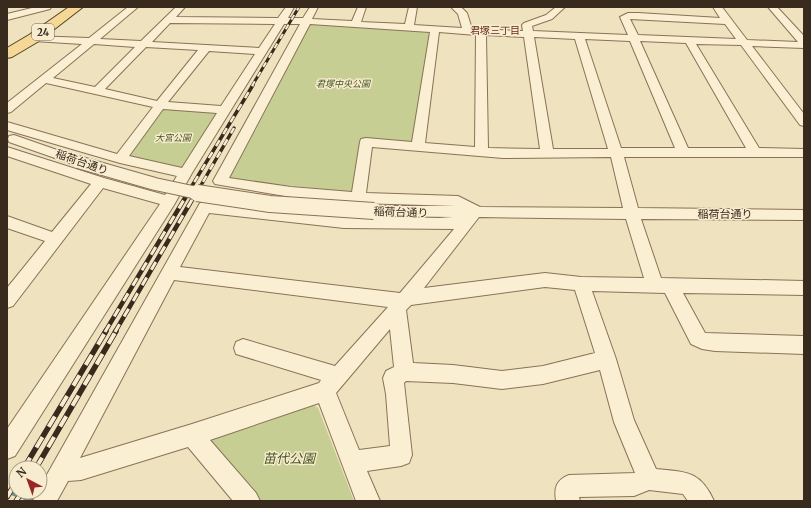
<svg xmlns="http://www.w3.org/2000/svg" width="811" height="508" viewBox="0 0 811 508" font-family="Merriweather,'Noto Sans JP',serif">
  <rect width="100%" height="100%" fill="#efe2bf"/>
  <path fill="#c6ce93" d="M310 24 431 32 415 141 412 143 362 139 356 190 350 192 229 179 226 176 308 25Z
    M160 105 226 110 185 173 120 159Z
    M312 404 318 408 354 501H257L210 446 215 435Z"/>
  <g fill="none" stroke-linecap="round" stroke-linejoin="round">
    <path stroke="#698f86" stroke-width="5" d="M7 491 35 501"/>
    <g stroke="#897257" stroke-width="2">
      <path id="minor" d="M36 7H51L50 9 7 20V14Z
        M128 7H138L100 39 141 41 176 7H185L176 17 278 18 286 7H294L288 18H303L310 7H318L312 19 352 21 358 7H366L361 22 405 24 409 7H417L414 25 462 28 458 14 452 8 461 7 467 13 472 29 523 31 522 25 524 23 546 15 556 7H565L552 19 532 26 533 31 628 35 620 17 628 13H638L720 18 713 7H722L747 40 798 42 768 7H777L804 36V48L752 46 804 114V126L800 125 741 45 696 44 759 148 804 149V157H624L638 208 804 210V220L641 219 661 278 804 281V295L683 293 705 333 804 336V354L715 351 702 349 691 344 665 293 592 291 616 359 634 420 656 469C685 472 700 470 714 501H688L683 494 649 490 634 496 579 497 580 501H556C554 488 556 480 569 475L635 473 614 422 600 370 543 384 502 389 453 383 406 381 404 383 412 455 409 463 401 466 367 471 380 501H356L319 403 210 440 256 493 260 501H233L188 447 81 480 68 481 57 501H33L37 492H40V487L200 203 205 202 344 216 439 218 453 217 374 216 369 215 367 211 369 207 374 206H456L358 203 291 197 215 184 213 181 300 24H284L192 173 174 205 15 456 7 459V429L160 204 103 188 13 306 7 308V288L45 241 7 228V216L52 232 91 184 7 156V147L104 178 165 195 177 176 120 163 7 130V122L117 154 153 107 46 83 11 112 7 113V103L82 44 34 41 31 40 29 38 31 36 89 38ZM630 19 725 24 736 39 638 35ZM170 23 275 24 259 48 152 42ZM310 24 430 32 412 142 366 138 361 139 360 142 352 192 291 187 229 178ZM439 32 476 35 475 147 425 143ZM486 35 524 37 540 149 488 148ZM534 37 575 39 608 149H553ZM585 39 630 41 675 148H621ZM640 41 686 43 746 148H688ZM94 44 135 47 95 87 53 78ZM146 47 198 50 157 101 105 89ZM209 51 255 54 221 106 168 102ZM163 109 217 113 182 168 129 156ZM372 147 503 158 611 157 623 208 480 207 458 196 366 193ZM209 213 344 228 454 229 400 293 180 267ZM479 217 626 219 644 278 581 277 545 273 424 288ZM174 280 388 307 335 366 243 339 236 342 234 348 236 354 321 380 319 383 192 424 80 458ZM545 287 575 290 595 353 543 366 502 371 453 365 413 363 406 310 411 305ZM390 329 394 367 386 371 383 378 386 394 390 446 359 450 336 393Z
        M14 135 83 159 85 162 83 165 78 166 9 142 8 139 9 136Z"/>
    </g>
    <g stroke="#56402c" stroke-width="2">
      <path id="major" d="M69 7H83L39 41 12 57 7 58V48L29 35Z"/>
    </g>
    <use href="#minor" fill="#faefd3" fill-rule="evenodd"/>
    <use href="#major" fill="#f5d895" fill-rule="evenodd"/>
    <g stroke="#382a1c" stroke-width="3">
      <path id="rail-far3" d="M252 86 299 7"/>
    </g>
    <g stroke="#382a1c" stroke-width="3.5">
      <path id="rail-far2" d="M187 194 253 85
        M196 194 234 128"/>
    </g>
    <g stroke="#382a1c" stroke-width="4.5">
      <path id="rail-far1" d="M105 332 188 193
        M115 332 196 193"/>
    </g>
    <g stroke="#382a1c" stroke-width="5.5">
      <path id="rail" d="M24 468 106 331
        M36 468 116 331
        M7 497 16 482
        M16 501 22 492"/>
    </g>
    <use href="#rail-far3" stroke="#f7eccf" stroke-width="2" stroke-dasharray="5.5" stroke-linecap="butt"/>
    <use href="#rail-far2" stroke="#f7eccf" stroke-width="2.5" stroke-dasharray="7" stroke-linecap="butt"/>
    <use href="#rail-far1" stroke="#f7eccf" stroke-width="3" stroke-dasharray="9" stroke-linecap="butt"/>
    <use href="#rail" stroke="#f7eccf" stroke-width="4" stroke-dasharray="12" stroke-linecap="butt"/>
    <g stroke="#897257" stroke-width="14" stroke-linecap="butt">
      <path id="minor-bridge-far1" d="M78 162 155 184 202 194"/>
    </g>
    <g stroke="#897257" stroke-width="18" stroke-linecap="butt">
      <path id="minor-bridge" d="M197 193 270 204 374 211"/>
    </g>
    <use href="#minor-bridge-far1" stroke="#faefd3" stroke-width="12"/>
    <use href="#minor-bridge" stroke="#faefd3" stroke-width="16"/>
  </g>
  <g text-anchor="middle" stroke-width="3" stroke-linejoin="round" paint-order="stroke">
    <g font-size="9" font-style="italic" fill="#475522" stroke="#f7eccf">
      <text x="343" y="87">君塚中央公園</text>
      <text x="173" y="141">大宮公園</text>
    </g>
    <g font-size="10" fill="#662b1a" stroke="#f7eccf">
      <text x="495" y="34">君塚三丁目</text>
    </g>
    <rect fill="#f7eccf" stroke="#716452" stroke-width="1" x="32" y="24" width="22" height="16" rx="3"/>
    <g font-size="10" font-weight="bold" fill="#382a1c">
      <text x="43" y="36">24</text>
    </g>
    <g font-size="11" fill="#382a1c" stroke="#f7eccf">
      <text transform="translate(82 162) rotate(19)" y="4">稲荷台通り</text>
      <text transform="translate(401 212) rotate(2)" y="4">稲荷台通り</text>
      <text x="725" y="218">稲荷台通り</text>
    </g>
    <g font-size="13" font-style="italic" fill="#475522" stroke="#f7eccf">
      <text x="289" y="463">苗代公園</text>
    </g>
  </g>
  <rect width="811" height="508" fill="none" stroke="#382a1c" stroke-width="16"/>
  <g transform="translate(28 480) rotate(319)"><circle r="19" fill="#f7eccf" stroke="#ab9e87"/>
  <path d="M0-3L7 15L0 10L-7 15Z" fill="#9a2525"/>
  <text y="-6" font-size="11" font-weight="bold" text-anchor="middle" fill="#382a1c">N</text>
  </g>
</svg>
